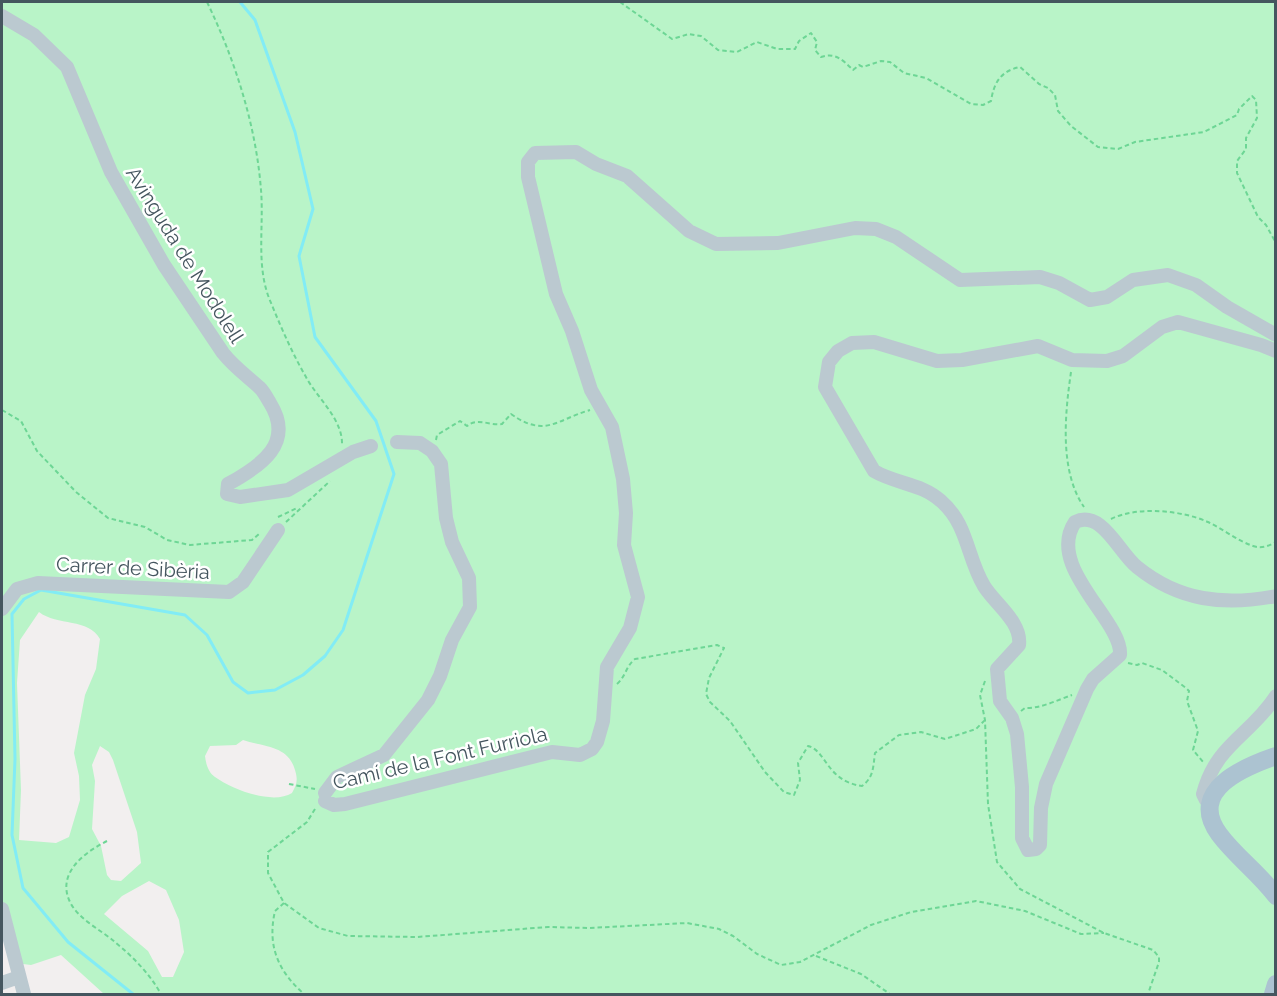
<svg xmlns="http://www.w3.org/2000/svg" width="1277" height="996" viewBox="0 0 1277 996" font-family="Raleway,sans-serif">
  <rect width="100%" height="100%" fill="#f2efef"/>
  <path fill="#b9f4c8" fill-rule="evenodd" d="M2 2H1275V994H104L61 955 31 965 23 964 2 902ZM39 612C57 626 89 618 100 639L96 669 85 695 74 753 79 776 80 800 69 837 56 843 19 840 21 790 17 683 20 640ZM243 740C263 747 288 745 295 770 298 780 297 784 292 793 273 805 233 790 215 777 208 772 206 764 205 756L210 746 236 745ZM100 746 109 752 113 760 137 832 141 863 121 881 111 880 107 875 101 846 92 829 95 781 92 765ZM149 881 166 890 179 920 184 952 173 977H162L148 951 104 914 122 896Z"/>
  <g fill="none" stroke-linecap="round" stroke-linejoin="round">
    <path stroke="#82ecf5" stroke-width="3" d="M133 994 68 942 23 888 12 835 15 759 12 614 24 599 41 590 185 615 207 635 233 682 248 693 275 690 303 675 325 656 343 630 394 474 376 421 315 337 299 256 313 209 295 132 255 20 240 2"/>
    <path stroke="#6dd695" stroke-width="2" stroke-dasharray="4.5 3" stroke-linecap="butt" d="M207 2C235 60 256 125 261 190 264 226 256 264 269 298 280 325 292 353 306 377 317 398 343 419 342 445
      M620 2 672 39 689 34 701 36 718 50 737 52 757 42 777 49H795L799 41 811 33 817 42 815 50 821 57C835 52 843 60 853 70L859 65 863 67 881 61 890 62 904 73 926 78 971 104 983 105 991 101C994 82 1001 71 1020 67L1039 84 1048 88 1055 95 1058 111 1071 126 1098 147 1118 149 1135 142 1204 132 1237 115 1239 109 1252 96 1256 100 1257 118 1246 138V149L1237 161V173L1258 217 1266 225 1276 243
      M1071 372C1065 413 1059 471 1084 507
      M2 410 21 421 37 451 76 492 108 518 145 527 167 540 190 545 252 540 260 533
      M436 440 437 435 460 421 467 426C478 417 489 426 502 424L511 414C545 438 556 420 590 410
      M278 517 297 508
      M1111 519C1137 506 1181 510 1208 522 1223 529 1238 541 1253 546 1262 549 1268 546 1276 542
      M286 522 330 481
      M1128 663 1137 665 1142 663 1162 670 1186 688 1189 691 1187 701 1198 731 1193 750 1204 763
      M985 681 980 695 985 720 988 804 997 862 1020 889 1104 933 1153 950 1159 957V962L1148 994
      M617 684C626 676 626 666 635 659L717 645 724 648 709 678 706 694 710 702 730 721 765 772 784 792 794 795 800 780 798 763 808 746C827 751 826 781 862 786 874 777 873 767 875 753L899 735 921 732 945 739 976 729 985 720
      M1021 711 1025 708C1039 709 1058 700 1072 695
      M289 784 315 789
      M315 809 307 822 268 852V873L284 903 319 928 348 936 417 937 548 927 589 928 687 923 719 929 733 936 757 954 781 965 800 962 871 925 911 912 976 901 1025 911 1081 934 1104 933
      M107 841C85 852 56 873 70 902 78 919 101 930 115 942 134 958 149 973 161 994
      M284 903 275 911C267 946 278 971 304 994
      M816 956 861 974 890 994"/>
    <path stroke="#bbc9d0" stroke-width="14" d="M2 16 34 35 67 67 111 172 164 265 223 353C234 367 247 376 260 388 264 392 267 398 270 403 295 443 261 466 228 484L227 494 240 497 288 490 353 452 371 446
      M1276 351 1261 345 1178 322 1162 327 1123 356 1107 361 1072 360 1038 346 962 360 937 361 874 342 852 343 838 351 829 362 825 387 874 471C896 484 921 483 941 501 968 524 967 558 984 586 995 604 1022 622 1019 645L997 669 1000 701 1012 718 1017 734 1022 787V838L1028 850 1036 849 1040 845 1041 808 1046 784 1087 689 1093 679 1120 655C1123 621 1045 567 1075 522 1102 509 1119 553 1137 567 1179 601 1224 606 1276 596
      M2 609 17 589 38 583 229 592 243 582 278 530
      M325 793 337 777 384 755 428 700 440 676 452 640 470 607 469 578 452 542 446 518 441 464 432 451 420 443 397 442
      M325 801 334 805 345 804 552 752 580 755 592 749 597 742 603 721 607 667 630 628 638 597 624 545 626 513 623 479 612 427 591 390 572 331 556 294 528 177V162L535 153 576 152 596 164 627 176 689 231 716 244 778 243 855 228 876 229 896 237 960 280 1040 277 1059 283 1090 300 1107 297 1133 280 1168 275 1196 285 1227 307 1276 335
      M1212 802 1206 800 1203 794C1216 744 1250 736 1276 696
      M2 909 24 994
      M2 983 19 977"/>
    <path stroke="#acc3d1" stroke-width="18" d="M1276 756C1244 767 1187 790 1219 834 1236 857 1259 873 1276 896
      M1273 994 1276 984"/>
  </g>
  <g text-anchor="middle" stroke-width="5" stroke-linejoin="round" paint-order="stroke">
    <g font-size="20" fill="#45565f" stroke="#fff">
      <text transform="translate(185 255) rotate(58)" y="7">Avinguda de Modolell</text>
      <text transform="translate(133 568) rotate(3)" y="7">Carrer de Sibèria</text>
      <text transform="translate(440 758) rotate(-13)" y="7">Camí de la Font Furriola</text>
    </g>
  </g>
  <rect width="1277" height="996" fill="none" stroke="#45565f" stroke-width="6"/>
</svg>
